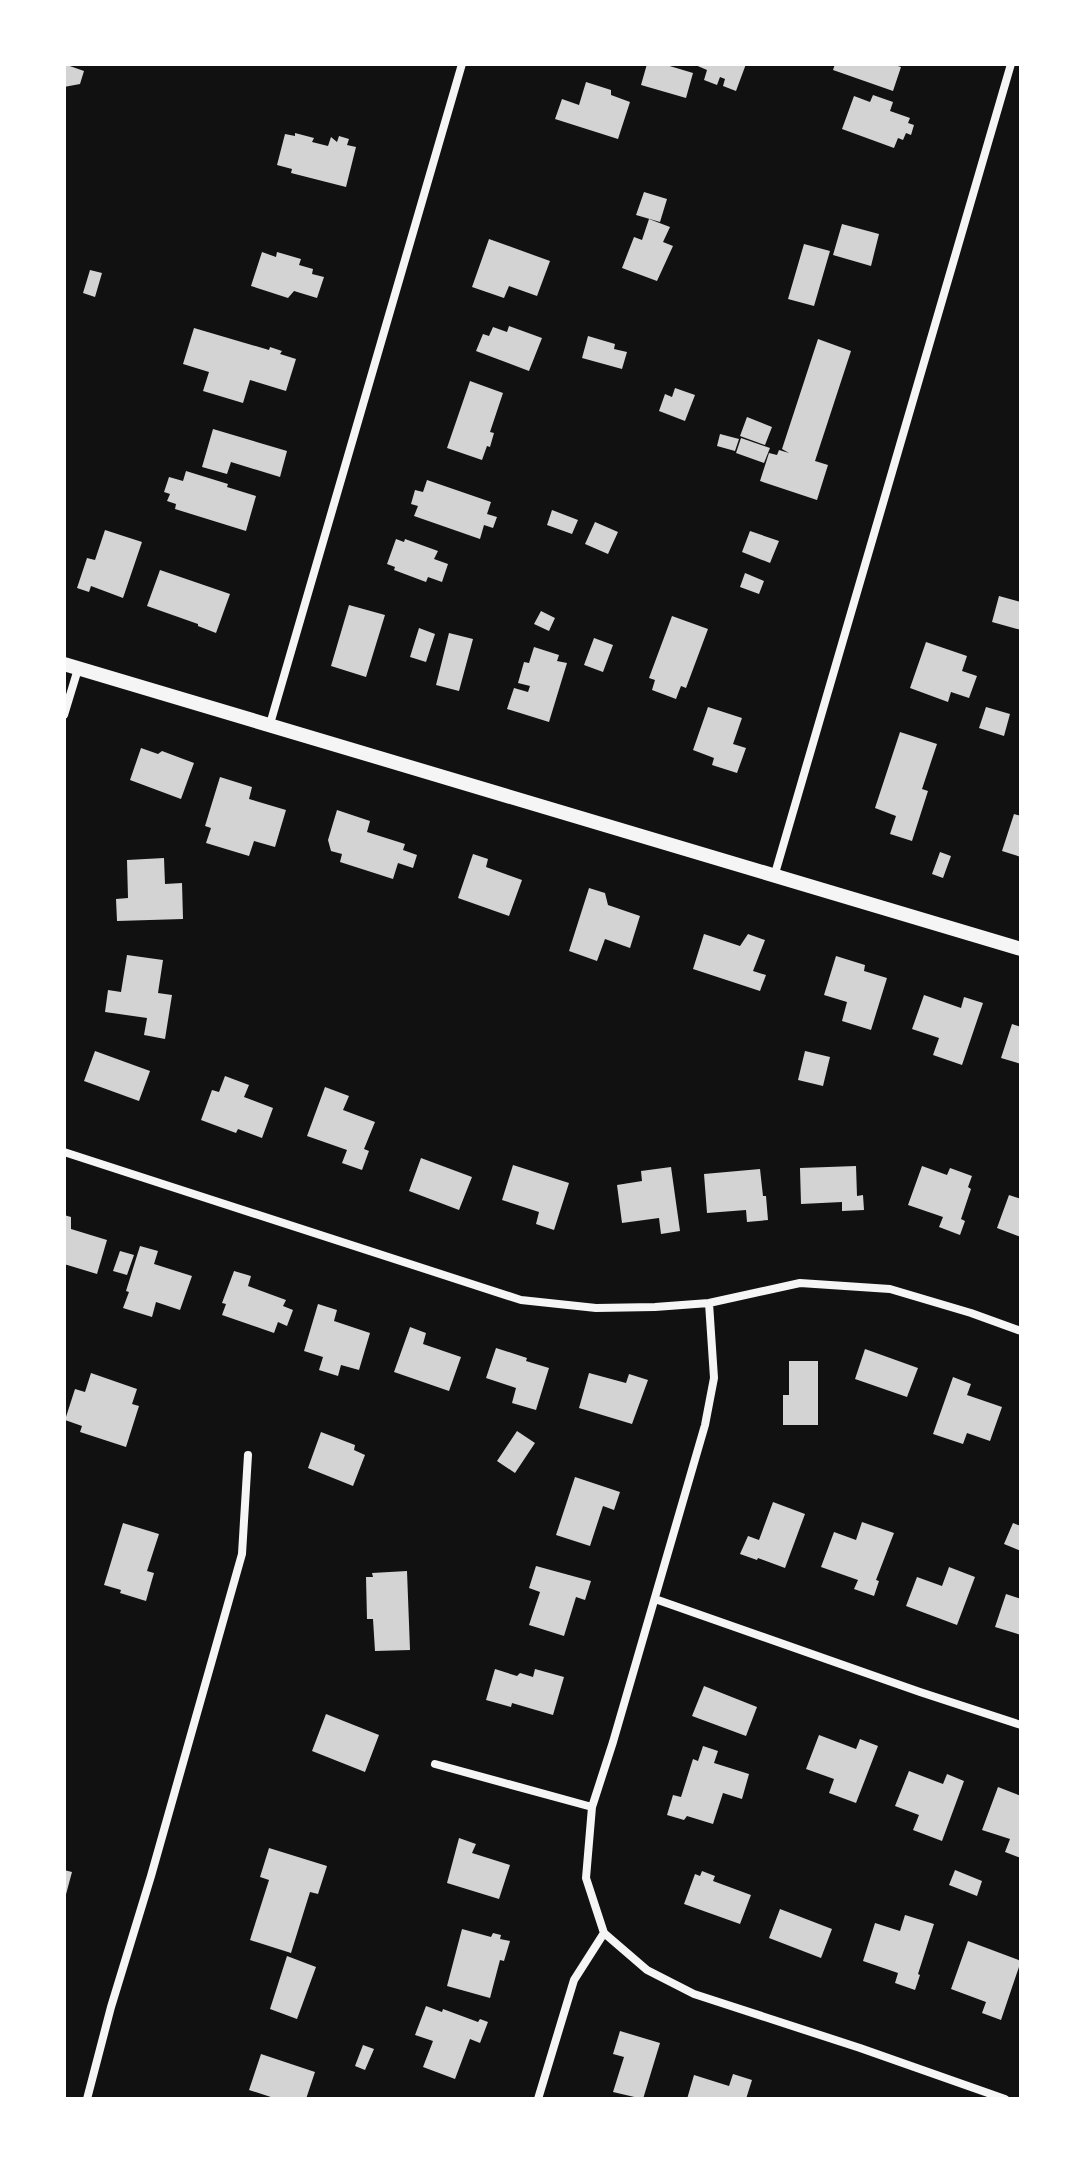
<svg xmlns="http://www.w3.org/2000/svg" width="1085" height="2163" viewBox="0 0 1085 2163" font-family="'Fira Sans Condensed',sans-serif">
  <rect width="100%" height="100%" fill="#111"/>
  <path fill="#d3d3d3" d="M64 64 84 71 80 84 64 87Z
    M647 64H663L693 73 686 98 641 85Z
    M693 64H746L736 91 723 86 725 79 720 77 717 85 704 80 707 70Z
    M835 64H891L901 67 893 91 833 70Z
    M586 82 611 90V95L630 102 618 139 555 119 562 99 579 105Z
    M873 95 893 102 890 111 910 118 908 123 914 125 911 135 906 133 903 140 898 138 894 148 842 129 854 96 870 102Z
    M295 133 314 138 312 142 328 146 331 137 337 142 339 136 349 139 347 145 356 147 346 187 291 173 292 169 277 165 285 134 295 136Z
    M644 192 667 199 660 222 636 215Z
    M649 219 670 227 663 242 673 246 657 281 622 268 634 237 642 240Z
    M842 224 879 234 871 266 833 255Z
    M489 239 550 261 537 296 509 286 504 298 472 287Z
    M804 244 830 251 814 306 788 299Z
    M262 252 276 257 277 252 301 259 299 265 313 269 312 274 324 277 317 298 294 291 288 298 251 286Z
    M90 270 102 273 95 297 83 293Z
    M509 326 542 338 529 371 476 351 483 334 489 336 493 327 507 332Z
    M194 328 269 350 270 347 282 351 280 354 296 359 286 391 250 380 243 403 203 391 209 372 183 364Z
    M588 336 615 344 614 349 627 352 622 369 582 358Z
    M818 339 851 351 815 461 828 465 817 500 760 481 769 453 777 455 779 450 789 453 782 449Z
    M470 381 503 393 490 432 494 433 490 447 487 446 482 460 447 448Z
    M675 388 695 395 685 421 659 411 665 394 672 397Z
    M747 417 772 427 765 445 740 436Z
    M213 429 287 451 280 477 231 462 227 474 202 467Z
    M720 434 739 439 735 451 717 446Z
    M741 438 770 448 764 463 736 453Z
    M186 471 228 484 227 487 256 496 246 531 175 509 176 504 167 501 170 494 164 492 169 477 183 481Z
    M427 480 491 502 487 514 497 517 493 528 484 525 480 539 414 516 418 506 411 504 415 490 423 492Z
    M552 510 578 520 572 534 547 525Z
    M595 522 618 532 608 554 585 544Z
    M105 530 142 542 123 598 91 586 89 592 77 588 87 558 95 560Z
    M750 531 779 541 770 563 742 552Z
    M396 539 404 542 405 539 438 551 434 559 448 564 442 582 428 577 426 582 394 570 395 567 387 564Z
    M160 570 230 594 216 633 198 626V624L147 606Z
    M745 573 764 581 759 594 740 587Z
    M999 596 1021 602V630L992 622Z
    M349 605 385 615 366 677 331 666Z
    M541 611 555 618 549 631 534 624Z
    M672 616 708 629 686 688 681 686 676 699 652 690 655 680 649 678Z
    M419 628 435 634 426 662 410 657Z
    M449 633 473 639 459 691 436 685Z
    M594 638 613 645 603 672 584 665Z
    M926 642 967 656 962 671 977 676 969 698 951 692 948 702 910 688Z
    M534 647 559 655 557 661 567 663 549 722 507 709 514 688 528 692 530 686 518 683 524 662 529 663Z
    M708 707 742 718 733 744 746 748 737 773 712 765 714 758 693 750Z
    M986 707 1010 714 1004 736 979 728Z
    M900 732 937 744 922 789 928 791 912 841 890 834 896 816 875 808Z
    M141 748 158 754 162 751 194 763 181 799 130 780Z
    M220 777 252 787 249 799 286 810 275 847 254 841 249 856 206 843 211 828 205 826Z
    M337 810 370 821 367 832 405 844 403 850 417 855 413 868 398 863 393 879 340 862 342 854 331 851 328 840Z
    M1014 814 1021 816V857L1002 851Z
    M940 852 951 856 943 878 932 874Z
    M473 854 488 859 486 867 522 880 509 916 458 898Z
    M164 858 165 884 182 883 183 919 117 921 116 899 128 898 127 860Z
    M589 888 605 893 608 905 640 916 630 948 605 939 597 961 569 951Z
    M704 934 740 946 748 934 765 940 753 971 766 975 760 991 693 969Z
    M127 955 163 960 158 993 172 995 165 1039 144 1035 147 1018 105 1012 108 990 121 992Z
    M836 956 865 965 864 971 887 978 871 1030 842 1021 847 1002 824 995Z
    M924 995 961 1008 964 997 983 1003 962 1065 933 1055 939 1038 912 1029Z
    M1012 1024 1021 1027V1064L1001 1058Z
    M95 1051 150 1071 139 1101 84 1081Z
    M805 1051 830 1057 823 1086 798 1080Z
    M225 1076 249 1085 244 1097 273 1108 262 1138 238 1129 236 1133 201 1120 212 1090 219 1092Z
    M325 1087 349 1096 343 1110 375 1122 364 1149 369 1151 362 1170 342 1163 347 1150 307 1136Z
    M421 1158 472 1177 459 1210 409 1191Z
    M513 1165 569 1183 554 1230 536 1224 539 1212 502 1200Z
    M856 1166 857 1196 863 1195 864 1210 842 1211V1202L801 1204 800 1168Z
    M922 1166 947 1175 950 1168 972 1176 968 1187 971 1189 961 1219 965 1221 960 1235 939 1227 943 1217 908 1205Z
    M671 1167 680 1231 661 1234 659 1218 622 1223 617 1185 642 1181 641 1171Z
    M760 1169 763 1196H766L768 1220 747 1222 746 1210 707 1213 704 1174Z
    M1009 1195 1021 1199V1237L997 1228Z
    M64 1215 71 1217V1229L107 1240 97 1274 64 1264Z
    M140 1246 158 1251 154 1264 192 1276 180 1310 156 1302 152 1317 123 1308 129 1292 126 1291Z
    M120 1251 134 1255 127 1275 113 1271Z
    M234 1271 251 1276 248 1286 286 1300 283 1306 293 1310 287 1326 278 1322 274 1333 222 1315 226 1304 222 1303Z
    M318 1304 337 1310 334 1321 370 1333 359 1370 341 1365 338 1376 319 1370 323 1357 304 1351Z
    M410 1327 426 1333 423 1344 461 1357 449 1391 394 1372Z
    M496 1348 527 1358 526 1361 549 1368 536 1410 512 1403 516 1388 486 1378Z
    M865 1349 918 1368 907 1397 855 1379Z
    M789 1361H818V1425H783V1395H789Z
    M91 1373 137 1389 132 1404 139 1406 126 1447 80 1432 82 1426 65 1420 75 1389 85 1392Z
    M589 1373 626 1383 629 1374 648 1380 632 1424 579 1408Z
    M953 1377 971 1384 967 1395 1002 1407 990 1441 967 1433 963 1444 933 1434Z
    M517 1431 535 1443 515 1473 497 1461Z
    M321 1432 355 1445 354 1450 365 1455 353 1486 308 1468Z
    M575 1477 620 1492 614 1510 603 1506 590 1546 556 1535Z
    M773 1502 805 1514 785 1568 758 1558 757 1560 740 1554 748 1536 759 1540Z
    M862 1522 894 1533 876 1580 879 1581 874 1596 854 1589 858 1580 821 1567 834 1532 856 1540Z
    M123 1523 159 1534 147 1571 154 1573 146 1601 120 1593 121 1590 104 1585Z
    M1013 1523 1021 1526V1551L1004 1544Z
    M536 1566 591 1581 585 1600 576 1597 564 1636 529 1625 540 1592 529 1588Z
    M949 1567 975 1577 957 1625 906 1606 917 1577 942 1586Z
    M407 1571 410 1650 375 1651 373 1619H367L366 1577H373L372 1573Z
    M1006 1594 1021 1599V1635L995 1627Z
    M495 1669 517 1676 520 1673 533 1677 535 1669 564 1677 553 1715 512 1703 511 1707 486 1700Z
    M704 1686 757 1707 746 1736 692 1716Z
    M326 1714 379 1735 365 1772 312 1751Z
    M819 1735 856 1749 860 1739 878 1746 856 1803 829 1793 834 1779 806 1769Z
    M703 1746 718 1751 714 1763 749 1774 742 1799 723 1793 713 1824 687 1816 684 1820 667 1815 673 1795 681 1797 693 1759 698 1761Z
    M909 1771 943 1784 947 1774 964 1781 942 1841 913 1830 919 1815 895 1806Z
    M998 1787 1021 1796V1858L1005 1852 1010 1839 982 1830Z
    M459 1838 476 1844 472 1853 510 1865 499 1899 447 1883Z
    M269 1848 327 1866 318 1894 310 1892 291 1953 250 1940 269 1880 260 1877Z
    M64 1870 72 1872 65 1898H64Z
    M955 1870 982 1881 977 1896 949 1885Z
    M702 1871 715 1876 713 1881 751 1895 740 1924 684 1904 695 1874 700 1876Z
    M780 1909 832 1929 821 1958 769 1938Z
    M905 1915 934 1924 918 1974 920 1975 915 1990 895 1983 898 1973 863 1961 875 1923 900 1931Z
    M462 1929 491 1937 493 1933 501 1935 500 1939 510 1941 504 1961 500 1960 490 1998 447 1986Z
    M968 1941 1021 1961 1001 2020 982 2013 986 2002 951 1989Z
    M287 1956 316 1967 297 2019 270 2009Z
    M426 2006 442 2012 443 2009 478 2022 480 2019 488 2022 480 2043 470 2039 455 2079 423 2067 433 2041 415 2035Z
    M620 2031 660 2043 643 2099 613 2092 624 2057 613 2054Z
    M363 2045 374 2049 365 2070 355 2066Z
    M261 2054 315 2072 306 2099H277L249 2090Z
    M733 2074 752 2080 746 2099H687L694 2075 729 2086Z"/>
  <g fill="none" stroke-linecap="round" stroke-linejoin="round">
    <path stroke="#f5f5f5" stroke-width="8" d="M64 715 78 669
      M270 724 462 64
      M774 877 1011 64
      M64 1152 521 1300 596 1308 655 1307 709 1303 800 1283 890 1289 971 1313 1021 1331
      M709 1303 714 1378 705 1425 613 1742 592 1807 586 1878 604 1933 647 1970 694 1994 860 2048 1005 2099
      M655 1599 920 1692 1021 1725
      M435 1764 592 1807
      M87 2099 111 2007 151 1876 242 1554 248 1455
      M538 2099 574 1980 604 1933"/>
    <path stroke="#f5f5f5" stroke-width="14" d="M64 664 1021 949"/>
  </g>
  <rect width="1085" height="2163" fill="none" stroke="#ffffff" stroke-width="132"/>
</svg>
